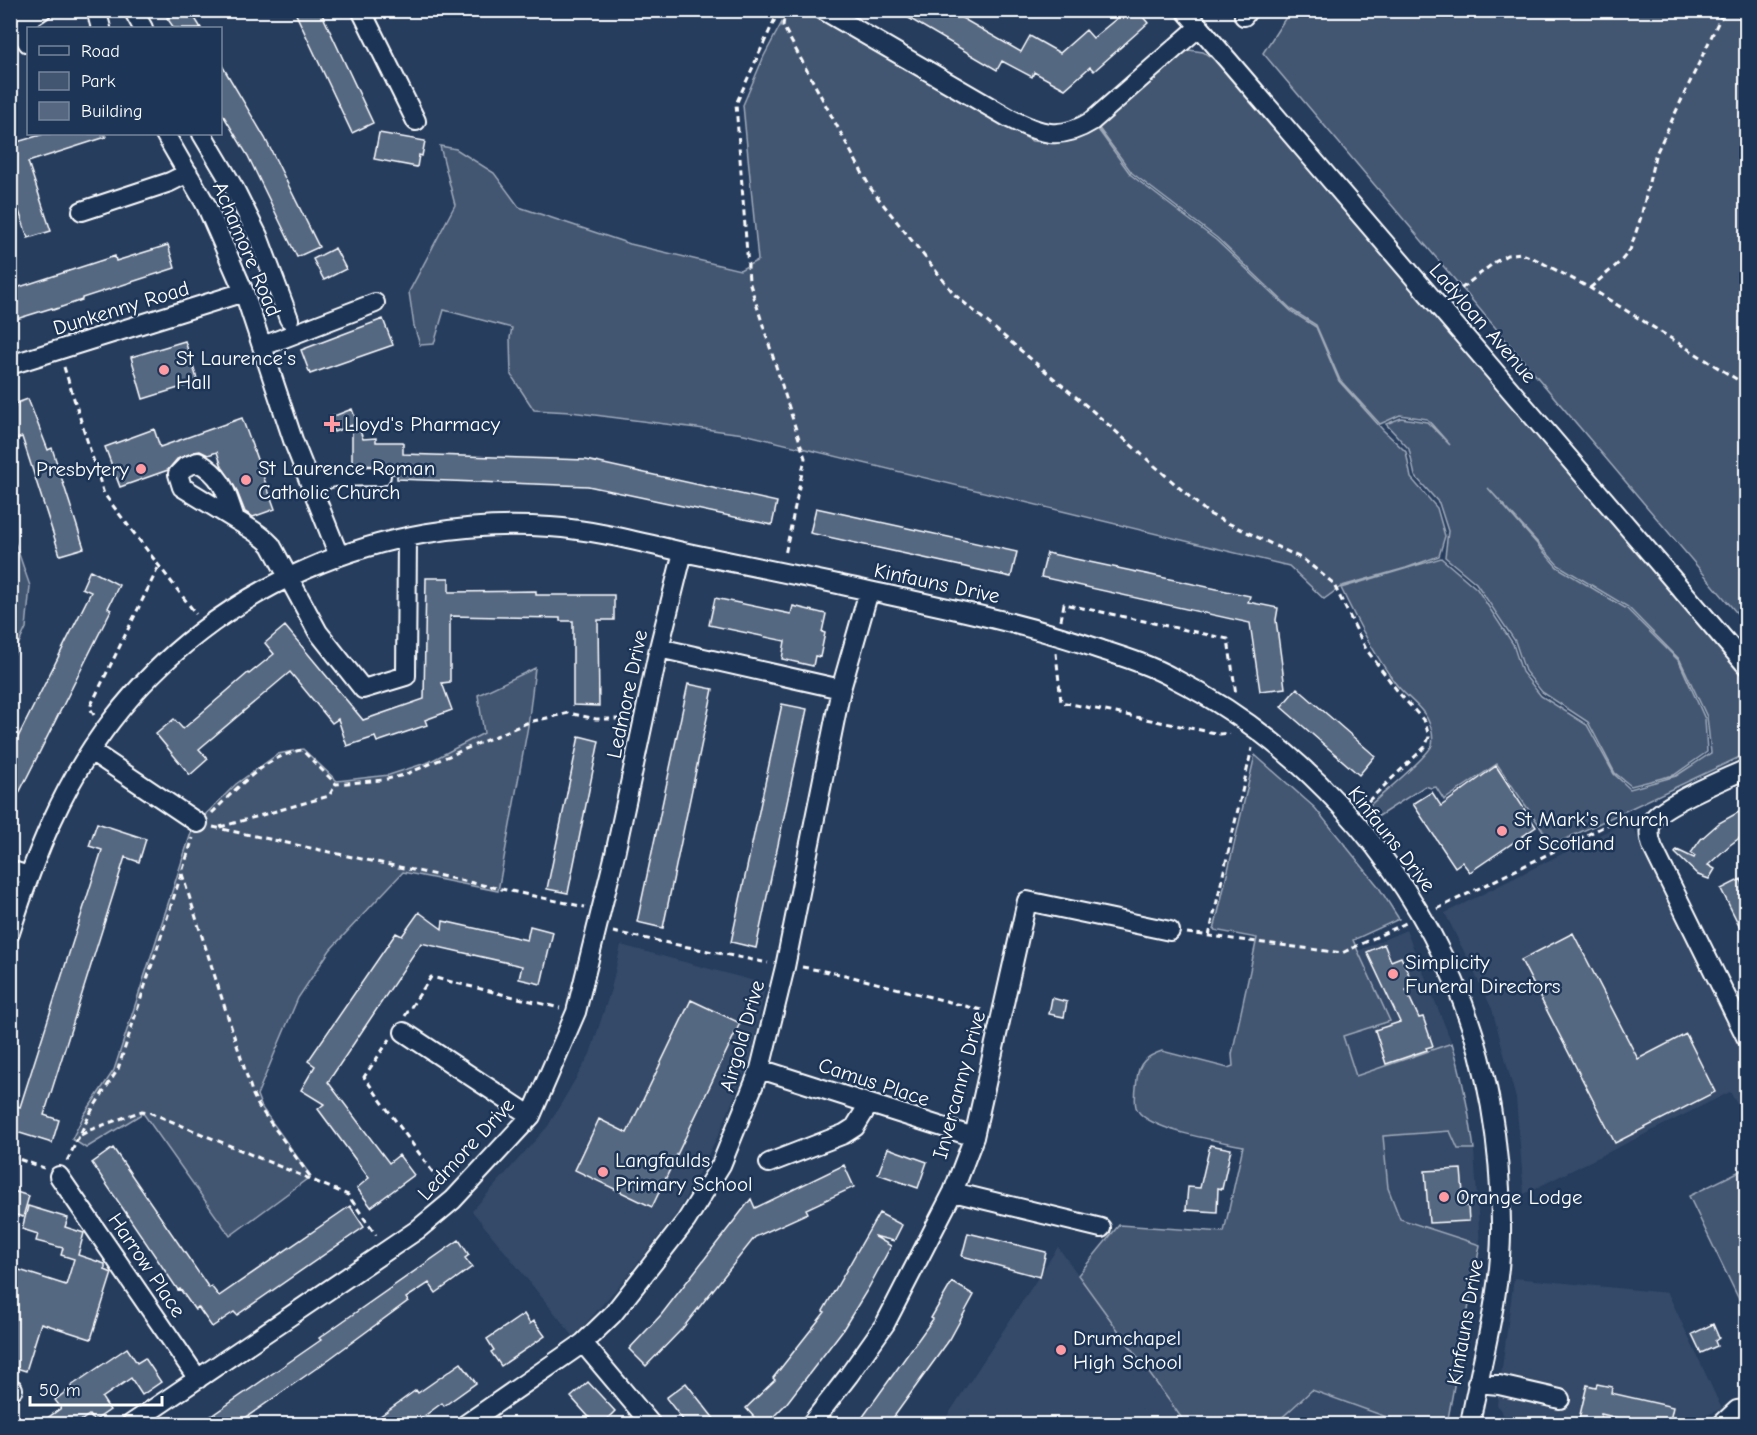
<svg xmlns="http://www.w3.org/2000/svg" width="1757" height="1435" viewBox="0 0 1757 1435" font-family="'Comic Neue',sans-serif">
  <rect width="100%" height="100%" fill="#263d5e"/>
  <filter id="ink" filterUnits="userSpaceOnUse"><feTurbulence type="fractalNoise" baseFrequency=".0167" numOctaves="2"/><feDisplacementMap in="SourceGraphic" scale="12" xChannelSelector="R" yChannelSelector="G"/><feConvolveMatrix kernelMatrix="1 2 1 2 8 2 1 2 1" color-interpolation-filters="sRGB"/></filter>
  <g filter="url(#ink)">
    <path fill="#344a68" d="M1629 820 1746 1059V1100L1737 1104 1730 1092 1524 1194 1516 1099 1492 1009 1445 913Z
      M1406 930 1452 1043 1356 1076 1343 1036 1389 1021 1358 951Z
      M621 945 766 984 751 1058 719 1134 678 1212 625 1279 574 1337 472 1211 548 1126 590 1054 611 989Z
      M1450 1131 1458 1149H1474L1480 1245 1400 1219 1388 1188 1383 1135Z
      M1058 1247 1186 1424H942Z
      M1514 1278 1668 1293 1722 1409 1684 1424H1542L1505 1417 1497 1405Z
      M1312 1390 1406 1424H1275Z"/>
    <path fill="#425672" stroke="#a0aab8" stroke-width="1.5" d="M788 11H803L845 32 1032 141C1060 144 1073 143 1097 128L1131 175 1216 240 1292 312 1316 327 1339 381 1383 430 1406 452 1411 478 1437 508 1445 536 1439 556 1406 568 1342 586 1324 599 1289 566 744 434 571 412 534 410 511 375 510 338 512 328 444 310 434 344 420 345 414 326 409 292 455 205 440 146 456 149 494 173 519 207 630 244 740 270 758 260 743 105 764 56Z
      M1290 11H1746V624L1263 53Z
      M1189 50 1203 52 1215 60 1746 675V754L1553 845 1497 764 1444 800 1436 787 1431 788 1425 786 1379 816 1369 806C1381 795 1428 757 1432 745 1434 736 1431 726 1427 718 1420 705 1405 696 1396 684 1374 654 1357 622 1341 588L1441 558 1477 589 1513 644 1522 672 1541 696 1587 725 1614 774 1630 789 1676 776 1711 753 1707 717 1680 660 1628 607 1558 565 1488 488 1557 567 1627 609 1679 661 1705 719 1707 752 1674 775 1631 786 1615 773 1588 722 1542 692 1525 671 1515 641 1476 583 1445 557 1448 531 1439 503 1415 476 1409 449 1386 424 1401 418 1427 422 1450 445 1427 419 1400 415 1380 424 1340 380 1316 325 1292 310 1217 238 1132 173 1098 127 1183 53Z
      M10 528 30 586 26 628 11 660Z
      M535 668 528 726 498 891 403 872 330 950 298 998 257 1095 262 1108 311 1176 230 1236 143 1113 86 1148 72 1139 84 1115 114 1070 193 827 236 784 278 754 303 749 337 781 389 775 429 762 484 733 478 695Z
      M1255 755 1315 808 1378 886 1399 919 1353 940 1390 1021 1343 1036 1356 1076 1452 1043C1463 1078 1469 1113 1474 1149H1458L1450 1131 1383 1136 1388 1188 1400 1219 1480 1245 1447 1424H1406L1312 1390 1275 1424H1186L1078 1275 1119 1225 1224 1232 1243 1146C1221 1141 1143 1130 1136 1107 1134 1099 1136 1088 1137 1079 1138 1063 1147 1056 1162 1051L1228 1068 1233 1066 1232 1054 1257 938 1214 930Z
      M1746 1168V1314L1689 1196Z"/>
    <path fill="#556781" stroke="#fff" stroke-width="1.5" d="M180 10H190L201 28H174L167 18Z
      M294 10H320L373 123 352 133Z
      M895 10H948L1021 52 1030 36 1060 53 1086 30 1093 38 1127 10H1137L1148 23 1094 71 1090 67 1065 89 1034 72 1032 77 1002 61 997 70Z
      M220 62 265 138 319 247 297 257 248 156 220 110Z
      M379 133 425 141 422 156 419 155 417 167 374 159Z
      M44 134H105L106 137 28 162 51 231 28 238 10 184V144Z
      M168 245 175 268 82 298V300L53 310 52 308 10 321V290L115 256 116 261Z
      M335 248 346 269 324 280 313 259Z
      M383 319 393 345 310 374 301 350Z
      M185 341 198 382 143 399 131 357Z
      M28 399 48 450 52 448 84 548 60 555 22 437 16 439 10 422V408L15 407 14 404Z
      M352 409 363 439 376 438V442H403V454L586 460 777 502 772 525 588 486 397 479V474H392L386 466 352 465V425L334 432 329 418Z
      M242 418 275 509 253 517 245 512 236 489 222 467 217 452 208 455 200 451 194 452 177 459 168 470 120 487 105 447 154 429 160 447Z
      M816 508 1017 552 1011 577 810 533Z
      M1047 553 1250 596 1248 602 1278 608 1276 620 1285 688 1260 691 1250 623 1041 577Z
      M90 570 119 585 108 608 111 610 10 811V753L91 592 82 588Z
      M426 578H449V592L536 591V595H614V620H598L599 706 573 705V621H560V618L450 616V682L442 683 452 710 425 720 427 725 377 742 375 737 347 746 338 719 332 723 290 672 199 749 208 759 190 775 156 734 174 719 183 729 248 673 249 674 274 654 265 643 285 626 363 720 424 699Z
      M715 598 791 614 793 606 826 614 822 632 825 633 820 657 815 656 813 666 782 659 785 641 709 625Z
      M688 684 713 689 663 928 637 922Z
      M1297 688 1375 756 1359 775 1281 707Z
      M782 704 807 709 756 948 731 942Z
      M579 736 599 741 568 893 547 889Z
      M1496 766 1536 827 1470 872 1462 862 1455 867 1413 804 1432 792 1441 806Z
      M1746 808V833L1730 845 1708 865 1715 869 1709 879 1698 875 1675 853 1677 850 1694 858 1695 856 1691 853 1701 839 1719 823Z
      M97 823 146 839 139 862 125 857 44 1115 59 1120 52 1143 10 1130V1104L20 1107 102 850 89 846Z
      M1741 879 1746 891V939L1721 889Z
      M419 912 442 929 443 921 527 940 530 926 553 932 541 984 519 979 522 966 421 943 328 1082 389 1163 399 1155 414 1175 371 1207 357 1188 369 1178 318 1109 324 1104 301 1090 315 1066 308 1061 396 933 402 936Z
      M1573 933 1638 1059 1686 1034 1715 1092 1615 1143 1521 960Z
      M1384 944 1391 961 1401 957 1414 986 1406 990 1419 1018 1423 1017 1433 1046 1426 1048 1427 1050 1386 1064 1375 1030 1400 1022 1367 952Z
      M1052 998 1067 1002 1064 1017 1049 1014Z
      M691 1000 740 1023 652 1207 575 1170 599 1119 627 1133Z
      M1210 1145 1231 1149 1222 1189 1218 1188 1217 1212 1186 1210 1188 1187 1200 1188Z
      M113 1148 209 1288 211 1286 219 1296 350 1206 364 1227 237 1315 234 1312 212 1327 198 1307 195 1310 180 1289 178 1290 92 1163Z
      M888 1148 927 1162 918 1188 878 1174Z
      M844 1165 854 1187 806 1209 808 1213 755 1237 682 1329 646 1366 629 1349 661 1315 751 1199 755 1208Z
      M1461 1169 1464 1206H1468L1469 1221 1429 1223 1425 1171Z
      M10 1190 29 1196 23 1217 10 1213Z
      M28 1206 68 1218 65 1227 84 1233 78 1255 105 1264V1270L112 1273 91 1339 41 1323 26 1371 10 1366V1267L66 1285 74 1259 61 1255 63 1248 36 1241 38 1234 22 1229Z
      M879 1213 902 1225 894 1241 874 1236 891 1246 869 1287 842 1331 816 1365 786 1404 765 1425H761L746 1408 775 1380 773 1378 825 1312 823 1311Z
      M968 1233 1046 1252 1040 1277 962 1256Z
      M459 1240 469 1255 465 1258 472 1267 436 1293 429 1283 406 1298 408 1301 321 1365 235 1425H198L321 1340 319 1338Z
      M952 1282 974 1295 950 1339 888 1425H857L933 1319 931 1318Z
      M524 1314 530 1324 534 1321 545 1336 501 1366 491 1352 494 1350 487 1339Z
      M1713 1324 1719 1338 1715 1341 1717 1346 1701 1353 1692 1334Z
      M127 1348 137 1363 145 1358 161 1382 142 1395 131 1378 102 1398 110 1410 94 1421 89 1415 75 1425H38L61 1408 55 1400 72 1387 71 1386Z
      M461 1363 476 1383 444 1406 442 1403 412 1425H368L416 1390 418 1393Z
      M588 1382 615 1411 601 1425H596L571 1397Z
      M686 1383 719 1425H687L666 1398Z
      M1597 1384 1612 1387 1611 1393 1673 1407 1669 1425H1647L1601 1414 1599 1424 1579 1419 1587 1385 1596 1387Z"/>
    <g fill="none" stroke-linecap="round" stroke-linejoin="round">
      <g stroke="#fff" stroke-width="22">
        <path id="minor" d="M96 10 101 28
          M133 10 143 28
          M361 10 416 121
          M823 10 1009 118C1040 134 1060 141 1092 121L1199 27
          M1185 10 1746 665
          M10 14 28 43
          M1244 16 1248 10
          M18 26 42 10
          M165 134 206 205 244 292 294 443 339 556
          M202 134 234 188 258 236 289 319
          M82 211 170 182 188 173
          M263 346 375 303
          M10 365 244 292
          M311 485 333 477 381 476
          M235 519C226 493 224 477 198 462L185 467 178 474 182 487C200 498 218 509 236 520 249 528 261 534 271 545L318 632 363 689 406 676 407 537
          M659 648 841 689
          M91 751 198 823
          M1746 769C1728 778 1660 805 1652 821 1648 830 1649 839 1653 848L1746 1037
          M10 870 28 876
          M10 933C34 857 63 783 112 720 214 587 383 515 550 527 595 530 639 542 683 552 735 563 787 573 838 584 927 604 1016 620 1102 650 1127 658 1152 666 1175 679 1299 742 1399 853 1454 981 1488 1059 1502 1150 1501 1235 1500 1299 1481 1362 1470 1424
          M404 1032 531 1116
          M760 1069 974 1137
          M769 1163 844 1134 855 1127 869 1104
          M59 1176 198 1379
          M953 1192 1101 1228
          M583 1343 651 1424
          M1477 1383 1499 1385 1560 1399
          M10 1388 13 1389
          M131 1424 417 1230 453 1200 531 1116 576 1012 615 854 659 648 683 552
          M466 1424 583 1343 613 1314 686 1221 721 1165 760 1069 785 967 841 689 869 591
          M811 1424 849 1375 885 1324 953 1192 974 1137 1027 901 1170 931
          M1722 1424 1737 1410 1746 1409"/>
      </g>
      <path stroke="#fff" stroke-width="3" stroke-dasharray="6 4.5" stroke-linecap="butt" d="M779 10 736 104 749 281 805 458 785 555
        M785 10 783 26 871 189 955 295 1095 413 1209 514 1303 559 1333 583 1366 649 1399 693 1425 722 1429 737 1425 747 1364 805
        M1741 10 1746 22
        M1590 288 1620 262 1630 250 1641 217 1655 156 1724 10
        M1453 295 1495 262 1507 255 1520 253 1535 259 1590 288 1746 385
        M64 367 104 494 196 614
        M1061 620 1064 604 1228 639 1236 695
        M1056 653 1061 702 1220 734 1230 733
        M94 715 90 708 91 705 159 566
        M212 813C237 788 266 756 302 750L336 784 383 780 404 775 529 722 569 713 596 719H627
        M213 827 585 907
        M220 827 329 796 336 784
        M182 874 253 1095 259 1107 312 1179
        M1437 909 1621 818 1636 816
        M613 932 768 963
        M1187 933 1342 953 1406 923
        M1209 936 1252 748
        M802 967 845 975 985 1011
        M405 1016 431 977 560 1008
        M390 1039 364 1077 442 1185
        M81 1135 90 1130 136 1113 142 1111 149 1112 348 1195 376 1235
        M10 1156 44 1168
        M67 1161 92 1110 118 1069 193 838"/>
      <use href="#minor" stroke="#1d3557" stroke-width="18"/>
    </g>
  </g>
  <g fill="#ff9aa2" stroke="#1d3557" stroke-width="2">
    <circle cx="164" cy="370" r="6"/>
    <path d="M329 415h6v6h6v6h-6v6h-6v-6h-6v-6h6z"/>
    <circle cx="141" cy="469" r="6"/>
    <circle cx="246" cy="480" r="6"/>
    <circle cx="1502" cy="831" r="6"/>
    <circle cx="1393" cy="974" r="6"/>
    <circle cx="603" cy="1172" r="6"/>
    <circle cx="1444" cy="1197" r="6"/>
    <circle cx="1061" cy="1350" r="6"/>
  </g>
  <g text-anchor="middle" stroke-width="5" stroke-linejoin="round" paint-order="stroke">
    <g font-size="21" fill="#fff" stroke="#1d3557">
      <text transform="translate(247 249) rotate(67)" y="7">Achamore Road</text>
      <text transform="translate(121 308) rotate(-17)" y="7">Dunkenny Road</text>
      <text transform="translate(1483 323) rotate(49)" y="7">Ladyloan Avenue</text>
      <text transform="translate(937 583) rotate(12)" y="7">Kinfauns Drive</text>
      <text transform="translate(627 694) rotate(-78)" y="7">Ledmore Drive</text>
      <text transform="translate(1392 839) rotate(52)" y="7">Kinfauns Drive</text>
      <text transform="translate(742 1036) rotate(-74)" y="7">Airgold Drive</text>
      <text transform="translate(874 1082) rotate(18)" y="7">Camus Place</text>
      <text transform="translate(959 1085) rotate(-75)" y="7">Invercanny Drive</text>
      <text transform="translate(466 1149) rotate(-47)" y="7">Ledmore Drive</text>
      <text transform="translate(147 1265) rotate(56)" y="7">Harrow Place</text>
      <text transform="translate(1465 1322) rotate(-80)" y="7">Kinfauns Drive</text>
    </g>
    <g font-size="21" fill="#fff" stroke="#1d3557" text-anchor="start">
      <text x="176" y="365">St Laurence's<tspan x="176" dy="24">Hall</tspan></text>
      <text x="344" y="431">Lloyd's Pharmacy</text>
      <text x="258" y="475">St Laurence Roman<tspan x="258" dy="24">Catholic Church</tspan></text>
      <text x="129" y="476" text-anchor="end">Presbytery</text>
      <text x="1514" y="826">St Mark's Church<tspan x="1514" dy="24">of Scotland</tspan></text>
      <text x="1405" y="969">Simplicity<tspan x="1405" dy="24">Funeral Directors</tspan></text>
      <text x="615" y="1167">Langfaulds<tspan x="615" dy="24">Primary School</tspan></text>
      <text x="1456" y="1204">Orange Lodge</text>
      <text x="1073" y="1345">Drumchapel<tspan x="1073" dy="24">High School</tspan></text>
    </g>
  </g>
  <rect width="1757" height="1435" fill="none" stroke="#1d3557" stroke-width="36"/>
  <rect x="18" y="18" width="1721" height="1399" fill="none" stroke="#fff" stroke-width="2" filter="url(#ink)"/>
  <rect x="27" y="27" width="195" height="108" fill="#1d3557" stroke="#77869a" stroke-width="1.5"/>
  <rect x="39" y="46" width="30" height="9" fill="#1d3557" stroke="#77869a" stroke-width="1.5"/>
  <text x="81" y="57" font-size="18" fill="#ffffff">Road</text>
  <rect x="39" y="72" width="30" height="18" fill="#425672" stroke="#77869a" stroke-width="1.5"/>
  <text x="81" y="87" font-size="18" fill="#ffffff">Park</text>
  <rect x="39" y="102" width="30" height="18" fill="#556781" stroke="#77869a" stroke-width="1.5"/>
  <text x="81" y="117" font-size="18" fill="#ffffff">Building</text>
  <path d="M30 1396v9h132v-9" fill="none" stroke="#ffffff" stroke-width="3"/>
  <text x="39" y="1396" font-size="18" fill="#ffffff" stroke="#1d3557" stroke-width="4.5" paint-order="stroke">50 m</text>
</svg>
